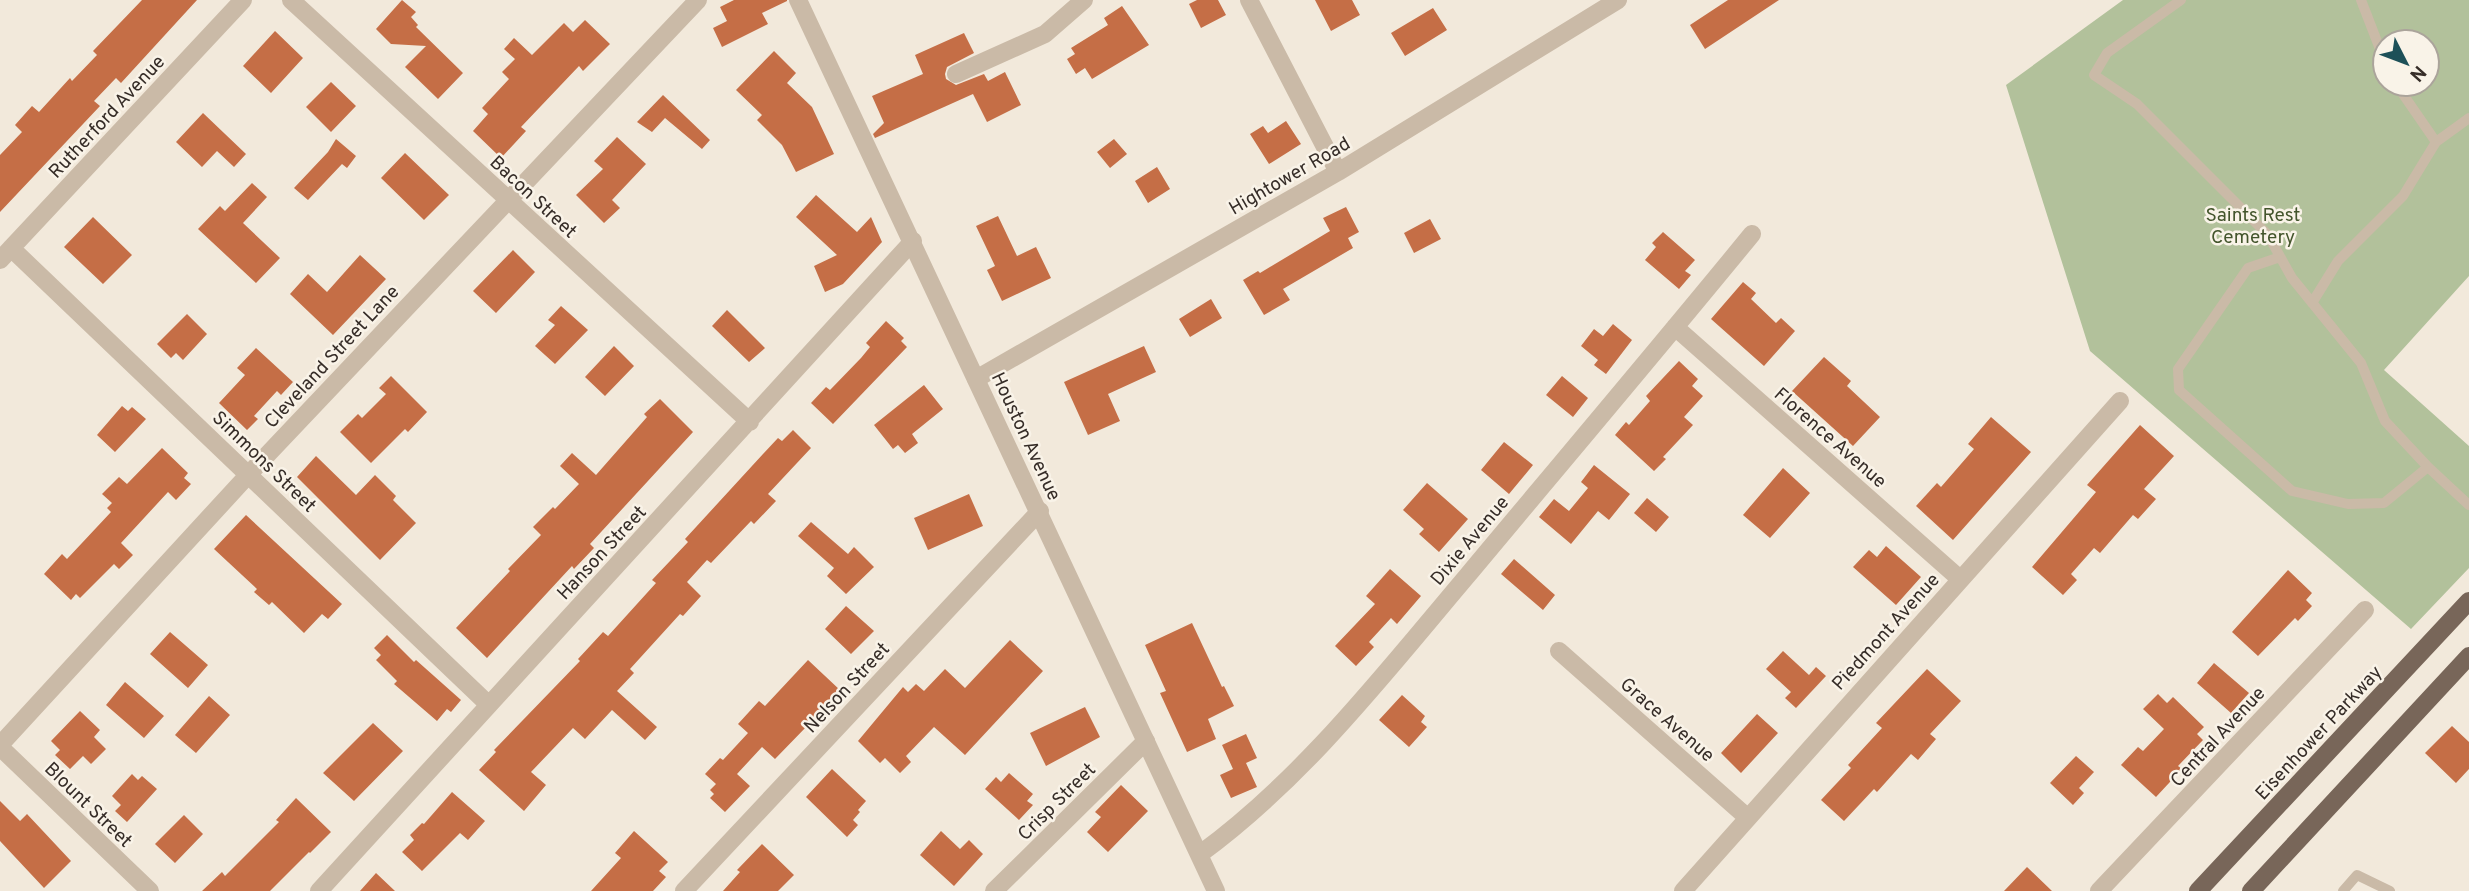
<svg xmlns="http://www.w3.org/2000/svg" width="2469" height="891" viewBox="0 0 2469 891" font-family="Overpass,sans-serif">
  <rect width="100%" height="100%" fill="#f2e9db"/>
  <path fill="#b2c19b" fill-rule="evenodd" d="M2123 0H2469V276L2384 370 2469 446V568L2411 629 2090 351 2006 85ZM2385 42H2427V84H2385Z"/>
  <path fill="#c56e46" d="M142 0H197L121 83 116 78 94 101 100 106 0 212V155L22 132 15 125 32 106 39 112 70 78 72 81 97 55 93 51Z
    M402 0 416 12 411 17 418 25 416 27 463 73 438 99 405 67 426 46 391 44 376 29Z
    M734 0H787V1L762 13 768 24 722 47 713 28 727 21 720 7Z
    M1197 0H1218L1226 15 1201 28 1189 4Z
    M1315 0H1352L1360 15 1331 31Z
    M1728 0H1779L1705 49 1690 25Z
    M1122 6 1149 45 1092 79 1085 68 1076 74 1067 59 1075 54 1071 48 1108 25 1104 18Z
    M1433 8 1447 30 1405 56 1391 33Z
    M585 20 610 44 583 71 579 66 521 127 526 131 501 158 473 131 488 114 482 108 509 79 502 72 515 59 504 49 514 38 532 55 564 23 573 32Z
    M275 31 303 58 271 93 243 66Z
    M964 33 974 53 947 67 945 74 946 79 956 85 984 74 988 81 1005 72 1021 105 987 122 973 94 875 138 873 134 884 123 872 96 923 74 915 55Z
    M774 51 796 73 787 83 812 107 834 154 796 172 782 145 757 120 762 115 736 90Z
    M331 82 356 106 331 132 306 107Z
    M663 95 710 140 702 149 665 118 652 132 637 122Z
    M203 113 246 154 234 167 217 151 202 167 176 142Z
    M1286 121 1301 144 1269 164 1250 134 1263 126 1268 133Z
    M617 137 646 164 612 200 620 208 604 223 576 195 603 169 594 161Z
    M336 139 356 156 347 168 342 164 308 200 294 188 328 152Z
    M1114 139 1127 154 1110 168 1097 152Z
    M405 153 449 195 424 220 381 178Z
    M1157 167 1170 189 1148 203 1135 181Z
    M252 183 267 197 243 223 280 258 256 283 198 229 220 206 225 211Z
    M816 195 857 232 871 217 882 242 843 284 825 292 814 266 837 255 796 217Z
    M1346 207 1359 232 1348 238 1353 248 1283 289 1290 300 1264 315 1243 280 1258 271 1260 273 1330 231 1323 218Z
    M998 216 1017 256 1036 247 1051 278 1002 301 987 270 995 266 976 226Z
    M93 217 132 255 103 284 64 247Z
    M1430 219 1441 239 1414 253 1404 233Z
    M1663 232 1695 260 1685 271 1691 275 1679 289 1645 260 1656 247 1652 243Z
    M513 250 535 272 496 313 473 291Z
    M360 255 386 279 333 335 290 294 308 274 327 292Z
    M1743 282 1756 293 1751 299 1776 323 1781 318 1795 331 1764 366 1711 319Z
    M1211 299 1222 318 1190 337 1179 319Z
    M561 306 588 330 555 364 535 346 555 325 548 320Z
    M727 310 765 348 749 362 712 326Z
    M187 314 207 334 183 360 176 353 171 358 157 344Z
    M886 321 904 338 901 341 907 347 833 424 811 403 826 387 830 390 861 358 870 347 866 343Z
    M1613 324 1632 340 1606 374 1594 365 1598 360 1581 346 1594 329 1603 336Z
    M614 346 634 366 605 396 585 377Z
    M1144 346 1156 372 1108 394 1120 421 1088 435 1064 382Z
    M256 348 293 382 281 395 277 391 254 416 258 419 247 430 219 403 245 375 237 368Z
    M1824 357 1851 381 1847 386 1880 417 1853 446 1792 391Z
    M1679 361 1698 379 1692 386 1703 396 1684 417 1693 425 1663 457 1666 459 1654 471 1615 435 1626 422 1629 425 1650 401 1646 396Z
    M391 376 427 412 408 432 405 429 371 463 340 432 358 414 362 418 386 394 379 388Z
    M1562 376 1588 398 1573 417 1546 395Z
    M924 385 943 409 912 434 918 443 905 453 898 445 893 449 874 425Z
    M660 399 693 432 590 544 594 548 574 569 572 566 487 658 456 628 510 571 508 569 541 535 533 527 553 507 555 509 579 484 560 466 572 453 596 475 647 417 644 414Z
    M122 406 128 411 132 407 146 419 115 452 97 435Z
    M1991 417 2031 452 1953 540 1916 506 1937 483 1941 487 1974 449 1968 444Z
    M2140 425 2174 456 2144 489 2156 499 2138 519 2133 515 2100 553 2094 548 2071 574 2077 580 2063 595 2032 567 2096 492 2087 485Z
    M793 430 811 448 768 494 776 501 754 524 751 521 711 563 707 560 687 582 701 596 683 616 680 614 630 669 634 673 617 691 657 727 645 740 612 710 585 739 573 728 531 772 546 785 524 811 479 770 496 752 494 750 580 661 578 659 603 632 608 636 656 583 652 580 688 542 685 539 763 454 778 438 782 441Z
    M1504 442 1533 465 1509 494 1481 470Z
    M162 448 188 473 184 478 191 484 176 500 168 492 121 543 133 555 119 569 114 564 80 598 76 594 71 600 44 574 62 554 67 559 111 512 107 508 112 503 102 494 119 477 127 484Z
    M316 456 356 495 375 475 396 496 393 500 416 523 380 560 297 477Z
    M1594 465 1630 494 1609 520 1598 511 1571 544 1539 517 1554 499 1569 511 1588 488 1581 482Z
    M1783 468 1810 493 1770 538 1743 515Z
    M1427 483 1468 519 1439 552 1419 534 1424 529 1403 510Z
    M969 494 983 526 928 550 914 518Z
    M1647 498 1669 517 1656 532 1634 513Z
    M246 515 342 604 328 619 322 614 304 633 272 602 269 605 254 592 257 589 214 549Z
    M811 522 848 554 854 547 874 567 846 594 827 576 834 568 798 536Z
    M1886 546 1921 577 1896 605 1853 567 1869 550 1877 557Z
    M1514 559 1555 595 1543 610 1501 574Z
    M1390 569 1421 596 1397 624 1391 618 1369 642 1374 647 1356 666 1335 646 1375 604 1366 596Z
    M2288 570 2312 593 2306 600 2312 606 2298 621 2295 618 2258 656 2232 632Z
    M846 606 874 631 851 654 825 629Z
    M1192 623 1222 687 1224 686 1234 706 1208 719 1216 739 1187 752 1160 693 1166 691 1145 645Z
    M170 632 208 665 188 688 150 654Z
    M387 635 414 662 416 660 461 700 451 712 447 709 437 721 394 684 397 681 376 660 381 655 374 648Z
    M1010 640 1043 671 965 755 934 727 906 756 911 762 900 773 885 758 880 763 858 741 903 687 908 692 916 684 924 691 945 669 965 688Z
    M1783 651 1809 675 1816 667 1826 676 1796 708 1785 698 1791 692 1766 669Z
    M808 660 841 691 775 759 762 747 737 774 750 786 725 812 710 798 714 794 710 790 716 784 705 774 720 758 723 760 748 733 738 724 759 701 765 706Z
    M2214 663 2249 693 2231 713 2197 683Z
    M1927 669 1961 701 1930 734 1936 739 1918 760 1911 754 1877 792 1874 789 1844 821 1821 800 1851 768 1848 765 1882 728 1876 723Z
    M125 682 164 716 144 738 106 705Z
    M2158 694 2167 703 2173 697 2204 727 2197 734 2203 740 2178 766 2182 769 2156 797 2121 765 2138 747 2143 751 2164 729 2143 709Z
    M1402 695 1425 716 1421 722 1427 727 1409 747 1379 720Z
    M209 696 230 715 196 753 175 735Z
    M1085 707 1100 737 1046 766 1030 733Z
    M80 711 100 730 94 737 106 749 91 764 83 756 70 769 55 755 60 750 51 741Z
    M1757 714 1778 733 1741 773 1721 753Z
    M373 723 403 751 354 801 323 773Z
    M2452 726 2469 742V769L2456 783 2425 753Z
    M1246 734 1257 758 1246 763 1257 787 1231 798 1220 775 1233 769 1222 745Z
    M2076 756 2094 772 2079 788 2084 793 2073 805 2050 783Z
    M832 769 866 801 858 810 860 812 853 820 858 825 847 837 806 797Z
    M1009 773 1033 794 1027 801 1033 805 1019 820 985 789 996 777 1001 782Z
    M132 774 138 780 142 776 157 789 127 822 115 811 121 805 112 796Z
    M1121 785 1148 811 1108 852 1087 832 1101 817 1095 812Z
    M452 792 485 821 468 840 460 833 422 871 402 852 414 840 410 835 422 823 424 824Z
    M296 798 331 832 310 853 309 852 270 891H202L222 872 225 876 279 822 276 820Z
    M0 801 20 821 27 814 71 861 44 888 0 841Z
    M184 815 203 834 175 863 155 844Z
    M634 831 668 862 659 871 666 877 653 891H591L621 858 615 853Z
    M941 831 960 849 969 840 983 854 954 886 920 855Z
    M762 844 794 875 778 891H723L740 872 737 870Z
    M2027 867 2052 891H2004Z
    M376 873 395 891H360Z"/>
  <g fill="none" stroke-linecap="round" stroke-linejoin="round">
    <path stroke="#cabaa7" stroke-width="10" d="M2181 0 2107 53 2094 75 2137 104 2268 235 2292 278 2361 363 2385 421 2428 467 2469 505
      M2361 0 2385 62
      M2436 142 2469 118
      M2280 257 2248 268 2178 369 2179 390 2292 491 2348 504 2384 503 2428 467
      M2312 303 2338 261 2403 196 2436 142 2396 84
      M2343 891 2357 875 2390 891"/>
    <path stroke="#cabaa7" stroke-width="18" d="M291 0 750 422
      M1249 0 1338 172
      M956 74 1045 34 1084 0
      M11 248 489 705
      M0 260 243 0
      M1675 327 1960 579
      M976 379 1338 172 1618 0
      M1559 651 1748 818
      M0 745 249 474 698 0
      M0 747 150 891
      M1200 854C1304 778 1384 674 1467 576 1562 462 1658 349 1752 234
      M319 891 913 241
      M684 891 1040 511
      M994 891 1146 741
      M1683 891 2120 401
      M2099 891 2365 610"/>
    <path stroke="#cabaa7" stroke-width="18" d="M798 0 1216 891"/>
    <path stroke="#786659" stroke-width="18" d="M2198 891 2469 601
      M2251 891 2469 656"/>
  </g>
  <g text-anchor="middle" stroke-width="5" stroke-linejoin="round" paint-order="stroke">
    <g font-size="19" fill="#362d28" stroke="#f9f3e8">
      <text transform="translate(106 116) rotate(-47)" y="7">Rutherford Avenue</text>
      <text transform="translate(1289 175) rotate(-30)" y="7">Hightower Road</text>
      <text transform="translate(534 196) rotate(43)" y="7">Bacon Street</text>
      <text transform="translate(331 356) rotate(-47)" y="7">Cleveland Street Lane</text>
      <text transform="translate(1027 436) rotate(65)" y="7">Houston Avenue</text>
      <text transform="translate(1831 437) rotate(41)" y="7">Florence Avenue</text>
      <text transform="translate(265 461) rotate(44)" y="7">Simmons Street</text>
      <text transform="translate(1469 540) rotate(-50)" y="7">Dixie Avenue</text>
      <text transform="translate(601 552) rotate(-47)" y="7">Hanson Street</text>
      <text transform="translate(1885 631) rotate(-48)" y="7">Piedmont Avenue</text>
      <text transform="translate(846 687) rotate(-47)" y="7">Nelson Street</text>
      <text transform="translate(1668 719) rotate(41)" y="7">Grace Avenue</text>
      <text transform="translate(2318 732) rotate(-47)" y="7">Eisenhower Parkway</text>
      <text transform="translate(2217 736) rotate(-47)" y="7">Central Avenue</text>
      <text transform="translate(1056 801) rotate(-45)" y="7">Crisp Street</text>
      <text transform="translate(89 804) rotate(44)" y="7">Blount Street</text>
    </g>
    <g font-size="19" fill="#43552c" stroke="#f9f3e8">
      <text x="2253" y="221">Saints Rest<tspan x="2253" dy="22">Cemetery</tspan></text>
    </g>
  </g>
  <g transform="translate(2406 63) rotate(132)"><circle r="33" fill="#f9f3e8" stroke="#aba49b" stroke-width="2"/>
  <path d="M0-5L12 26L0 18L-12 26Z" fill="#1d5058"/>
  <text y="-10" font-size="19" font-weight="bold" text-anchor="middle" fill="#362d28">N</text>
  </g>
</svg>
